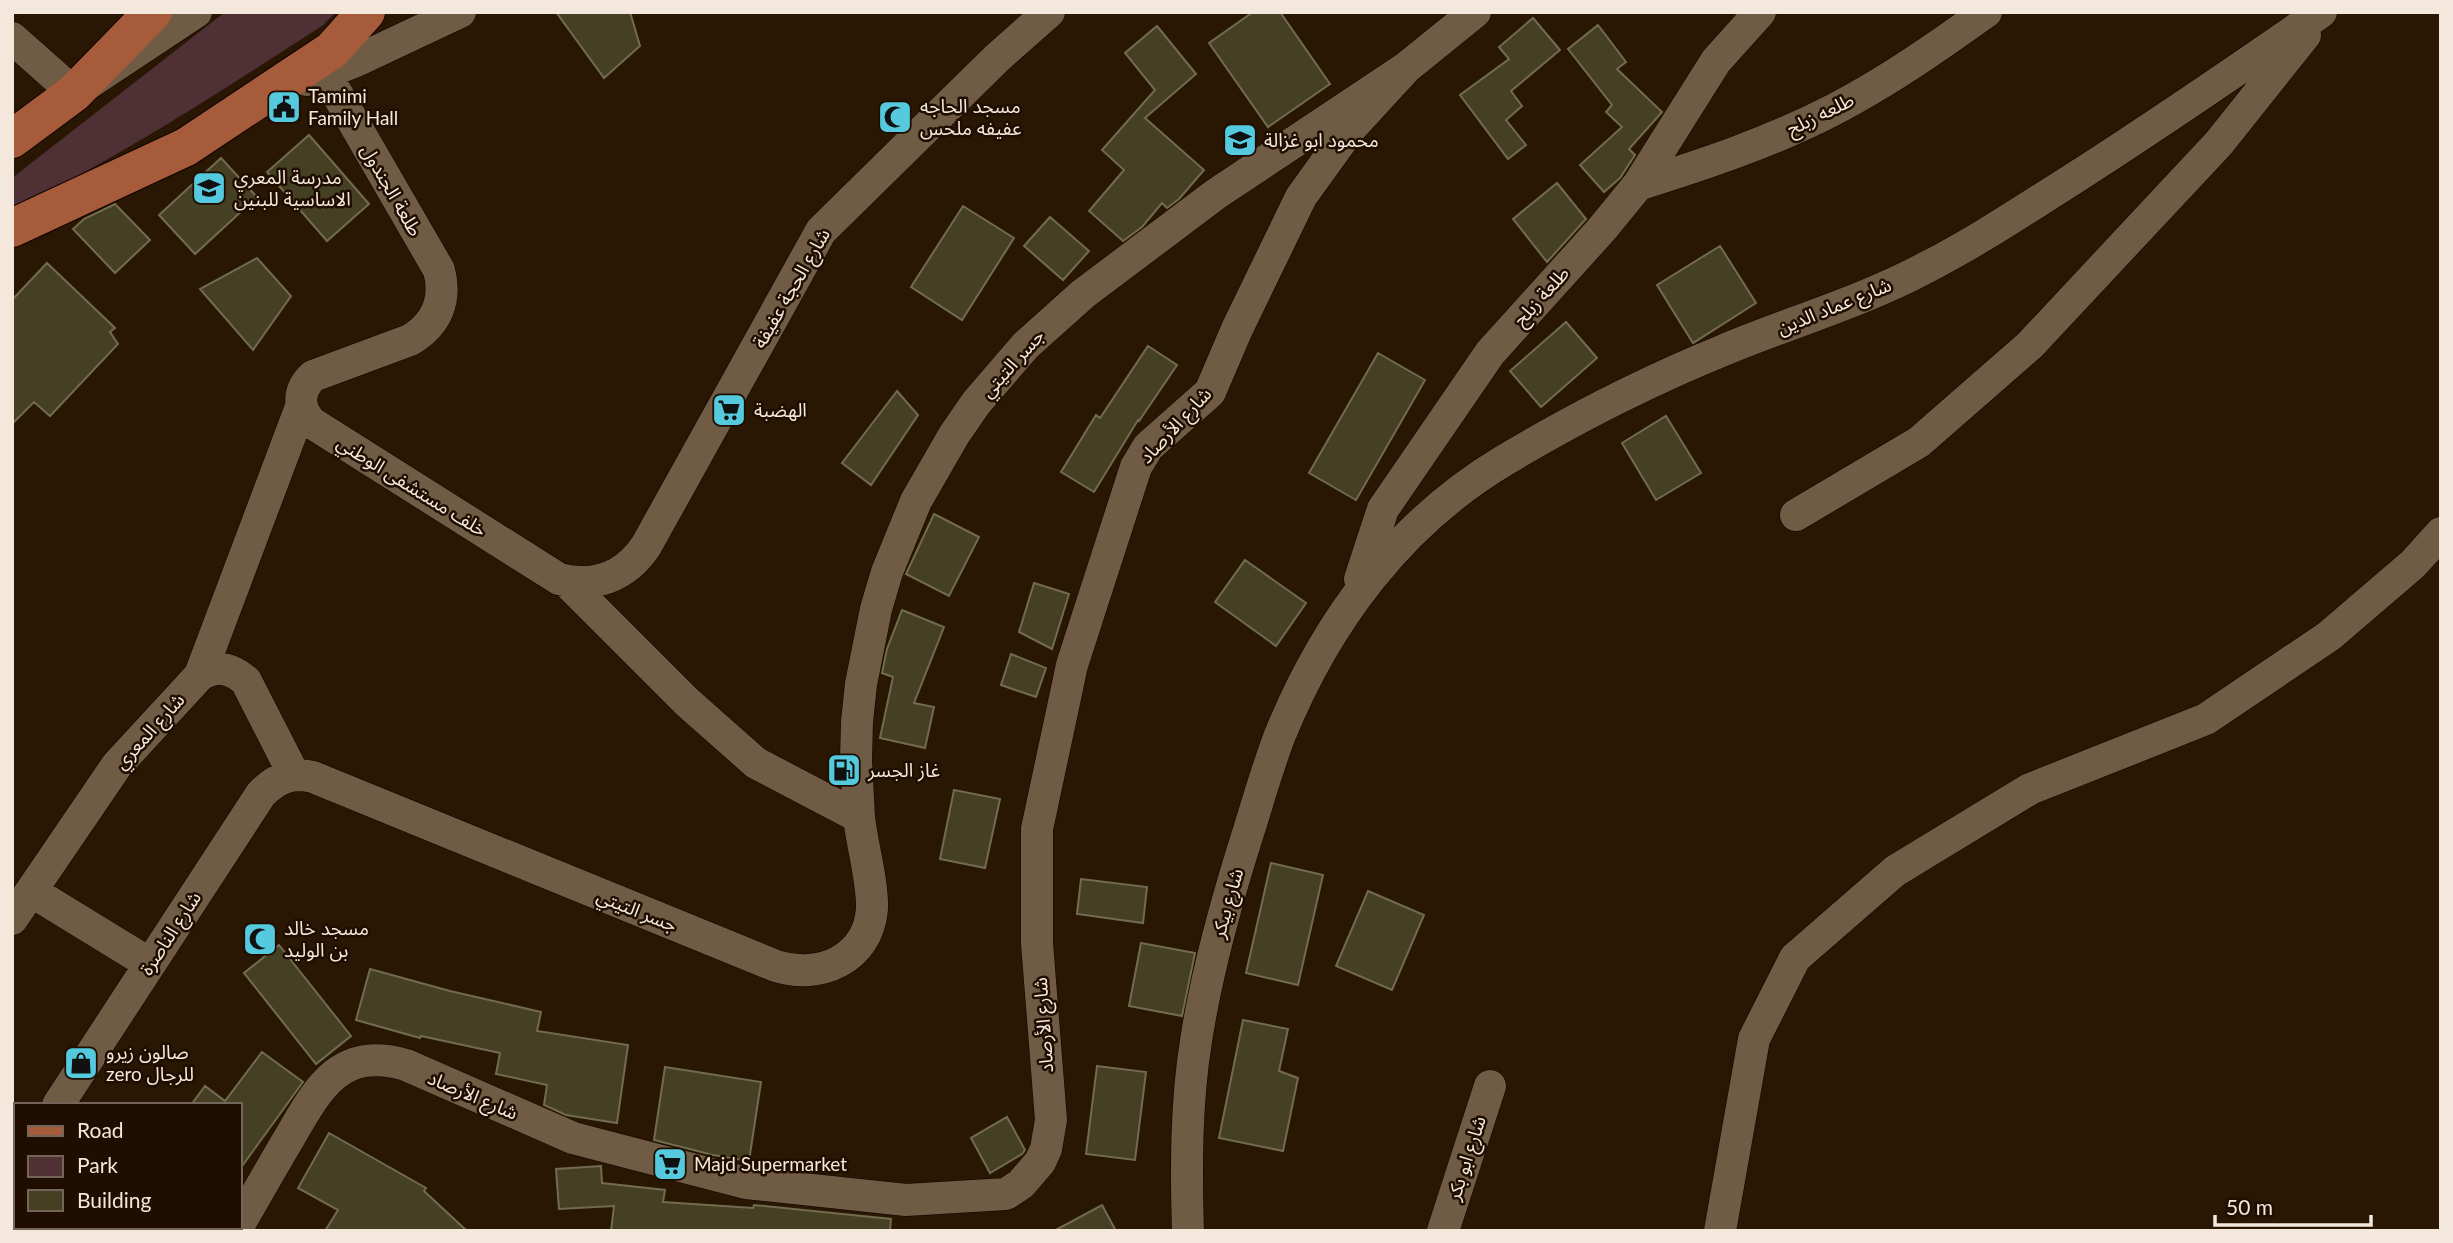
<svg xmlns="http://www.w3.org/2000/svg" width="2453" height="1243" viewBox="0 0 2453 1243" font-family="Lato,'Noto Sans Arabic',sans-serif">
  <rect width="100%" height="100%" fill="#291703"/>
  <path fill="#4f3035" d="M225 12H336L322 26C221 91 120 157 12 210V178Z"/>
  <path fill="#453f24" stroke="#726c4f" stroke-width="2" d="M556 12H630L640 46 604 78Z
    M1253 12H1280L1330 84 1268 127 1209 43Z
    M1533 18 1560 50 1511 91 1522 106 1506 120 1526 145 1508 159 1460 95 1509 59 1499 47Z
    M1598 25 1626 62 1617 69 1662 112 1629 149 1635 155 1620 178 1604 192 1580 165 1622 127 1606 112 1612 105 1568 49Z
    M1157 26 1196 74 1145 118 1204 170 1179 199 1167 208 1162 203 1142 227 1123 241 1089 211 1124 170 1102 150 1155 90 1125 53Z
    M309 135 369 204 327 241 267 172Z
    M221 158 257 197 195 254 159 215Z
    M1557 183 1586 219 1547 262 1513 219Z
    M115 204 150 240 115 273 73 229 84 219Z
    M963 206 1014 238 962 320 911 287Z
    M1050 217 1089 251 1063 280 1024 246Z
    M1720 246 1756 303 1693 343 1657 285Z
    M257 258 291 296 253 350 200 289Z
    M47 263 115 328 110 332 118 344 50 416 34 402 12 424V300Z
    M1566 322 1597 358 1541 407 1510 371Z
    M1148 346 1177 365 1139 421 1138 420 1094 492 1061 472 1096 415 1100 418Z
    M1378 353 1425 380 1356 500 1309 473Z
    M897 391 918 415 871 485 842 463Z
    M1666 416 1701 473 1656 500 1622 443Z
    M934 514 979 537 949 596 906 574Z
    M1245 560 1306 603 1276 646 1215 602Z
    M1034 583 1069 594 1052 649 1019 632Z
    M902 610 944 627 914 703 934 707 925 748 880 738 893 677 882 673 887 649Z
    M1011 654 1046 668 1036 697 1001 685Z
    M954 790 1000 799 985 868 940 859Z
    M1271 863 1323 875 1298 985 1246 973Z
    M1081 879 1147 887 1143 923 1077 914Z
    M1368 891 1424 915 1392 990 1336 966Z
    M1141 943 1195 953 1182 1016 1129 1006Z
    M279 945 351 1036 316 1064 244 973Z
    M370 969 450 991 541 1012 537 1031 628 1045 617 1123 566 1115 544 1105 547 1085 496 1074 500 1053 421 1036 420 1038 356 1020Z
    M1243 1020 1288 1029 1279 1071 1298 1078 1283 1151 1219 1138Z
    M262 1052 303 1082 240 1169V1105H191L205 1086 225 1101Z
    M1097 1066 1146 1072 1135 1160 1086 1154Z
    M665 1067 761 1082 749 1161 713 1155 654 1140Z
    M1007 1117 1025 1150 1022 1154 990 1173 971 1138Z
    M329 1133 426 1188 424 1191 467 1231H325L338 1210 298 1188Z
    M601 1166 602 1183 665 1190 663 1202 753 1208 754 1205 891 1219 890 1231H611L614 1206 559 1209 556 1169Z
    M1102 1205 1116 1231H1054Z"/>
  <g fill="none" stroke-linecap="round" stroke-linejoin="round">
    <g stroke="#110300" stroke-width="33">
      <path id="minor" d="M12 38 74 93 196 12
        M325 73 439 270C447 300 437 324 410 340L313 376C298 390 297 408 312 423L559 579C594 588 625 577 646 546L821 231 997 58 1049 12
        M307 80 356 61 460 12
        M1638 185C1705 164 1771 142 1833 110 1887 82 1937 47 1986 12
        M1796 515 1919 442 2030 345 2219 143 2305 35
        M1360 579 1383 509 1490 353 1602 229 1638 185 1716 61 1760 12
        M200 675 301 407
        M859 817 856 760 857 722 861 684 876 609 887 572 916 501 954 435 976 403 1026 345 1083 294 1216 194 1407 67 1475 12
        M31 891 150 964
        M12 919 117 765 200 675C217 664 232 669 246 681L294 775
        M58 1105 261 794C277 778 291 772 313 777L776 966C820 980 868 959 872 909 873 882 862 845 859 817L756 763 687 702 567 582
        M12 1175 16 1170
        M240 1223C256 1195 272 1167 288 1140 317 1090 339 1045 406 1065L573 1138 746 1183 906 1200 1006 1194 1021 1184 1040 1162 1046 1149 1051 1120 1037 943V829L1072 665 1136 467 1148 447 1210 392 1237 329 1301 197 1350 129 1407 67
        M1188 1231C1186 1168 1186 1103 1196 1041 1207 969 1227 899 1249 830 1259 798 1268 766 1280 735 1326 622 1399 523 1505 460 1575 418 1648 381 1724 350 1791 322 1861 302 1925 268 1976 242 2024 210 2073 179 2157 125 2239 69 2321 12
        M1443 1231 1490 1086
        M1720 1231 1754 1039 1795 958 1895 871 2030 789 2206 719 2329 636 2413 564 2441 533"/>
    </g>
    <g stroke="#110300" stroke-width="40">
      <path id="major" d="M12 139 74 93 153 12
        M12 228 186 147 332 50 366 12"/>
    </g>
    <use href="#minor" stroke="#705b45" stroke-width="32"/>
    <use href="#major" stroke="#a65b3b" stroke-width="38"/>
  </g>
  <defs>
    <g id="civic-square" transform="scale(1.75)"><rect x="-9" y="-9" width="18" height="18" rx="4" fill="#55cade" stroke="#1f0e00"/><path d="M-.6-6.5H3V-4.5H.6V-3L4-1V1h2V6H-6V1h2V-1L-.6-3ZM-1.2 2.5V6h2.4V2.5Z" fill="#111"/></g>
    <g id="mosque-square" transform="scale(1.75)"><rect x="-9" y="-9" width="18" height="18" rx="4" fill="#55cade" stroke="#1f0e00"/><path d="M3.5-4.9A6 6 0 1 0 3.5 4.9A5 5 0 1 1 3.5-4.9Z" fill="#111"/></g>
    <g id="school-square" transform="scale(1.75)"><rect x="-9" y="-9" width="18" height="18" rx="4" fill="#55cade" stroke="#1f0e00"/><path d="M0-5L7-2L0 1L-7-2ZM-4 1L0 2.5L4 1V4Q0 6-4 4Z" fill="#111"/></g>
    <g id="supermarket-square" transform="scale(1.75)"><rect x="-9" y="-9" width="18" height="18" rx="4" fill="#55cade" stroke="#1f0e00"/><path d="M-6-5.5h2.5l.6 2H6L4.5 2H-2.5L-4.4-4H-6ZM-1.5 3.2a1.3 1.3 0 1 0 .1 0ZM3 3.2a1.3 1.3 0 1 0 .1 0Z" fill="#111"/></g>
    <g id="fuel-square" transform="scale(1.75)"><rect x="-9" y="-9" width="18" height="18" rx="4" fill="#55cade" stroke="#1f0e00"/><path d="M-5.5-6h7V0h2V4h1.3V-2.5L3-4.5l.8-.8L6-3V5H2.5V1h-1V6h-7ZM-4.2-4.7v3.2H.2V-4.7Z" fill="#111"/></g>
    <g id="shop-square" transform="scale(1.75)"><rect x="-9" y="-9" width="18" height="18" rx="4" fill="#55cade" stroke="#1f0e00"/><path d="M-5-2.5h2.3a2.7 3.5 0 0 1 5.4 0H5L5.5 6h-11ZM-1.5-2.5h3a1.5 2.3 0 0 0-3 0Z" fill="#111"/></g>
  </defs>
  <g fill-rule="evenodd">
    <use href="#civic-square" x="284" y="107"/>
    <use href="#mosque-square" x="895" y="117"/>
    <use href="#school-square" x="1240" y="140"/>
    <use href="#school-square" x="209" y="188"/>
    <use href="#supermarket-square" x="729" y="410"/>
    <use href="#fuel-square" x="844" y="770"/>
    <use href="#mosque-square" x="260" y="939"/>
    <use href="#shop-square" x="81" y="1063"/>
    <use href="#supermarket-square" x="670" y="1164"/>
  </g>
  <g text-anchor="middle" stroke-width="5" stroke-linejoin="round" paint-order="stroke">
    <g font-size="19" fill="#f4e7db" stroke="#1f0e00" text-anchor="start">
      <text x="308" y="103">Tamimi<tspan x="308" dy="22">Family Hall</tspan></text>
      <text x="920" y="113">مسجد الحاجه<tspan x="920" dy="22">عفيفه ملحس</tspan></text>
      <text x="1264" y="147">محمود ابو غزالة</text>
      <text x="234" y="184">مدرسة المعري<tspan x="234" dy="22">الاساسية للبنين</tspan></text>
      <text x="754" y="417">الهضبة</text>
      <text x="868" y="777">غاز الجسر</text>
      <text x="284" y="935">مسجد خالد<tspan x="284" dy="22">بن الوليد</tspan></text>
      <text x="106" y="1059">صالون زيرو<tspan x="106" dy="22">zero للرجال</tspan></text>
      <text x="694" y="1171">Majd Supermarket</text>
    </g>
    <g font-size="19" fill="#f4e7db" stroke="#1f0e00">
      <text transform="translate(1820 114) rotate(-26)" y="7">طلعه زبلح</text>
      <text transform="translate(392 190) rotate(60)" y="7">طلعة الجندول</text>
      <text transform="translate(791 288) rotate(-60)" y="7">شارع الحجة عفيفة</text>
      <text transform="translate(1541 296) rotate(-48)" y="7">طلعة زبلح</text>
      <text transform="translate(1834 306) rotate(-22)" y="7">شارع عماد الدين</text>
      <text transform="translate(1012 363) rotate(-48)" y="7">جسر التيتي</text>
      <text transform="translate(1175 425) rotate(-47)" y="7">شارع الأرصاد</text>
      <text transform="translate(412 486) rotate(32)" y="7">خلف مستشفى الوطني</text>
      <text transform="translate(149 731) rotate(-48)" y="7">شارع المعري</text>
      <text transform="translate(1227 903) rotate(-74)" y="7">شارع بيكر</text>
      <text transform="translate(637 910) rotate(22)" y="7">جسر التيتي</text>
      <text transform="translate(170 933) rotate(-57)" y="7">شارع الناصرة</text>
      <text transform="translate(1043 1025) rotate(-94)" y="7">شارع الأرصاد</text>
      <text transform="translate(473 1095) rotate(23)" y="7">شارع الأرصاد</text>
      <text transform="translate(1466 1158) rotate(-72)" y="7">شارع ابو بكر</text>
    </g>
  </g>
  <rect width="2453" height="1243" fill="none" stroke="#f4e7db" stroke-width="28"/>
  <rect x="14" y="1103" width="228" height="126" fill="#1f0e00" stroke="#746558" stroke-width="2"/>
  <rect x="28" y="1126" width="35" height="10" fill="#a65b3b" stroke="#746558" stroke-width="2"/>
  <text x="77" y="1138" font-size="21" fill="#f4e7db">Road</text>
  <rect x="28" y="1156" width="35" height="21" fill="#4f3035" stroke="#746558" stroke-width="2"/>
  <text x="77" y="1173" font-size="21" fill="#f4e7db">Park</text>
  <rect x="28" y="1190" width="35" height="21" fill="#453f24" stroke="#746558" stroke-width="2"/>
  <text x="77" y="1208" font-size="21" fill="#f4e7db">Building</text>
  <path d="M2215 1215v10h156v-10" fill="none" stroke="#f4e7db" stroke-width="3.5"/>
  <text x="2226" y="1215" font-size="21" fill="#f4e7db" stroke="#1f0e00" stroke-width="5" paint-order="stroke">50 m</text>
</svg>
